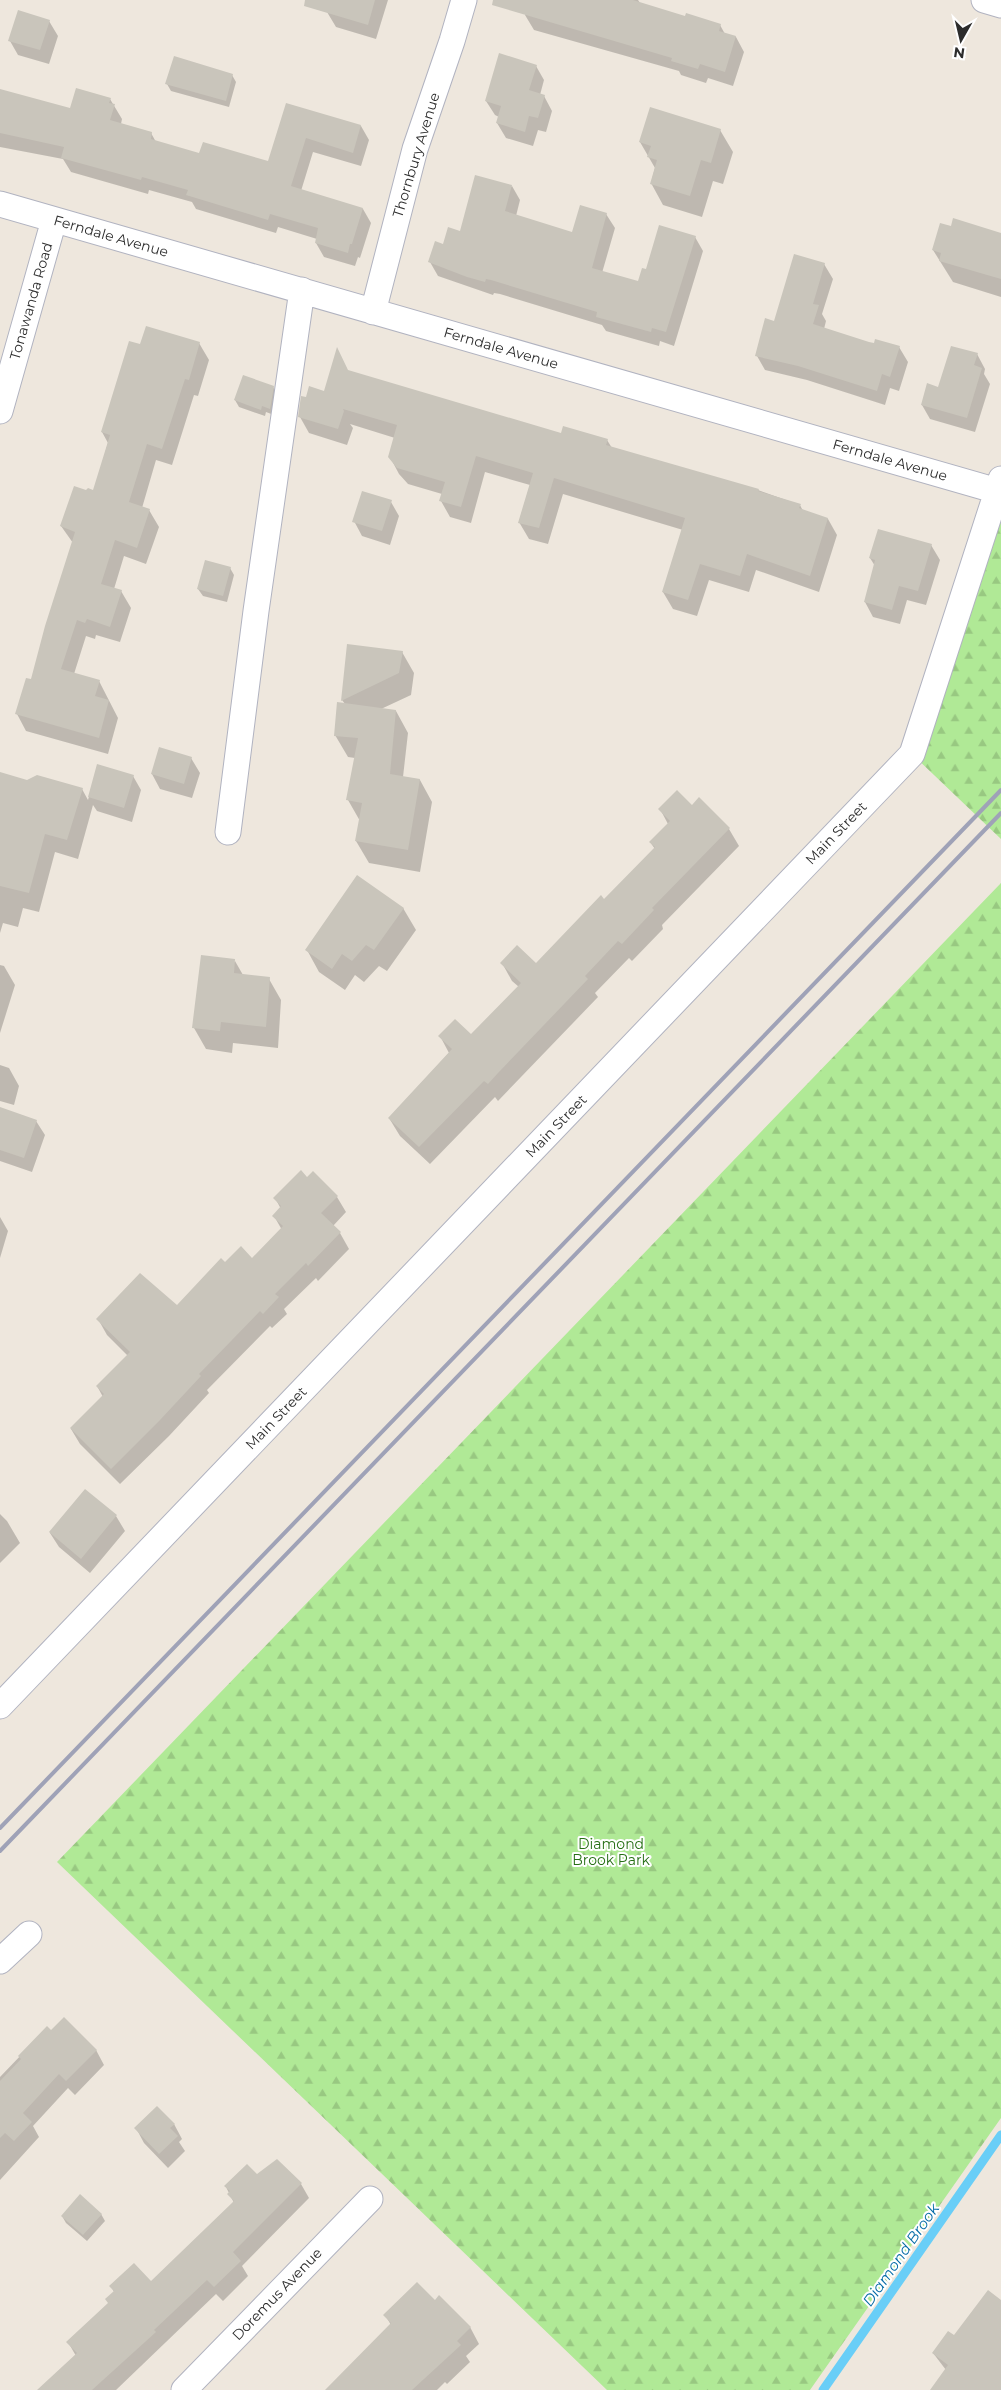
<svg xmlns="http://www.w3.org/2000/svg" width="1001" height="2390" viewBox="0 0 1001 2390" font-family="Montserrat,sans-serif">
  <defs>
    <pattern id="forest-firs" width="22" height="20" patternUnits="userSpaceOnUse" patternTransform="scale(1.25)"><rect width="22" height="20" fill="#b0e996"/><path d="M5 1l3.5 6h-7zM16 11l3.5 6h-7z" fill="#98c881"/></pattern>
  </defs>
  <rect width="100%" height="100%" fill="#eee7dd"/>
  <path fill="url(#forest-firs)" d="M1001 492V839L912 754Z
    M1001 883V2118L810 2390H607L57 1862Z"/>
  <path fill="#0003" d="M326 0H388L376 39 336 27 327 12Z
    M530 0H638L640 3 686 18 720 25 725 34 736 37 744 52 733 86 708 78 706 83 681 75 679 71 534 30 525 15Z
    M49 21 58 36 49 64 18 55 10 41Z
    M536 66 544 80 540 95 544 96 552 111 546 132 538 130 533 146 506 138 497 123 499 117 495 115 486 101Z
    M232 75 236 82 229 107 171 91 167 84Z
    M0 90 71 110 110 99 122 119 121 124 151 133 156 142 200 155 269 162 287 105 361 126 369 140 361 166 313 152 301 191 363 209 371 223 360 258 358 257 355 266 324 257 316 243 317 239 278 227 276 233 196 209 192 202 149 190 148 194 71 172 63 159 0 147Z
    M720 130 733 152 723 184 713 181 702 217 663 205 651 183 655 168 640 142Z
    M512 186 520 200 516 216 573 234 606 214 615 228 602 273 639 282 646 270 695 237 703 251 674 346 660 341 659 346 606 331 602 325 500 294 494 293 493 295 438 276 430 262 444 245 461 233Z
    M1001 234V297L953 282 933 250Z
    M824 264 833 279 822 314 826 321 824 329 869 343 899 347 908 362 899 391 890 388 885 405 807 380 765 370 757 356 775 322Z
    M199 343 209 360 198 396 194 395 172 465 156 460 142 508 149 510 159 527 146 564 124 556 114 589 121 591 131 608 120 642 96 635 95 639 86 636 74 674 99 681 118 718 108 754 26 731 17 714 31 681 73 543 61 526 87 492 94 491 108 443 102 432 141 346Z
    M977 354 985 369 984 374 990 384 975 432 930 419 922 405Z
    M349 372 561 435 607 440 612 448 758 490 800 505 803 511 828 519 837 535 819 592 756 570 749 592 709 580 697 616 673 609 663 592 683 530 563 494 548 544 529 539 519 522 530 485 485 472 471 523 450 517 441 501 442 494 408 484 399 474 390 457 395 438 350 424 353 428 347 445 309 433 300 417 307 399 325 392Z
    M273 387 277 394 274 415 266 412 265 416 239 407 235 400Z
    M391 502 399 516 390 545 362 536 354 521Z
    M931 545 940 560 926 605 907 600 900 624 873 617 865 602 875 566 870 558Z
    M230 568 234 575 227 602 203 596 198 589Z
    M348 646 402 652 414 673 411 695 381 709 396 711 408 733 403 777 420 780 432 802 420 872 369 863 356 841 360 821 348 800 355 758 348 757 335 735 345 704 342 700Z
    M191 758 200 773 192 798 160 789 152 774Z
    M98 765 133 776 141 790 132 822 97 811 93 805 78 859 55 852 39 912 23 908 18 927 3 923 0 933V782L27 781 82 789 88 800Z
    M692 806 729 829 739 846 662 925 663 929 632 961 629 958 595 993 598 997 498 1101 495 1097 430 1164 400 1136 389 1118 449 1053 440 1036H471L519 987 512 981 502 963 536 965 605 901 655 849 650 842 668 824 660 809Z
    M403 908 416 930 387 971 379 966 364 982 355 975 345 990 319 972 307 950Z
    M235 961 243 975 269 979 281 1000 278 1048 233 1043 232 1053 206 1049 194 1028Z
    M0 965 4 966 15 985 0 1033Z
    M0 1065 9 1068 19 1086 14 1105 0 1101Z
    M0 1108 36 1121 45 1135 32 1172 0 1161Z
    M307 1179 337 1197 346 1212 333 1226 340 1233 349 1249 318 1281 316 1278 284 1309 287 1314 272 1328 270 1326 207 1390 209 1393 169 1436 120 1484 80 1444 71 1429 103 1397 97 1386 128 1356 107 1335 98 1319 177 1307 225 1264 252 1259 282 1230 274 1216 281 1209 275 1198Z
    M0 1217 8 1231 0 1258Z
    M85 1490 116 1516 125 1531 90 1573 59 1547 50 1533Z
    M0 1514 7 1521 20 1543 0 1563Z
    M47 2028 51 2032 96 2050 104 2065 75 2095 68 2088 33 2126 39 2137 0 2180V2077Z
    M174 2124 182 2139 179 2142 185 2151 168 2168 144 2143 136 2128Z
    M301 2184 309 2198 242 2266 248 2276 223 2301 216 2294 116 2390H40L76 2356 68 2342 109 2304 114 2292 111 2286 151 2283 234 2203 226 2187Z
    M101 2214 105 2221 87 2241 66 2223 62 2216Z
    M435 2302 470 2327 479 2344 466 2356 470 2362 447 2384 445 2382 437 2390H327L391 2325 385 2315Z
    M1001 2302V2390H932L946 2370 933 2353Z"/>
  <g fill="none" stroke-linecap="round" stroke-linejoin="round">
    <path stroke="#69cef7" stroke-width="9" d="M823 2390 1001 2135"/>
  </g>
  <path fill="#c9c5bb" d="M305 0H375L368 25 304 6Z
    M493 0H633L685 16 686 13 721 24 719 31 736 36 725 72 700 64 698 69 671 61 672 58 492 5Z
    M18 10 50 20 40 50 8 41Z
    M499 53 537 65 529 90 545 95 538 118 529 116 525 132 496 123 501 106 485 101Z
    M174 56 233 74 226 101 165 84Z
    M76 88 111 98 109 103 115 104 110 120 152 132 151 139 199 153 203 142 268 161 286 103 361 125 353 153 306 138 291 186 363 208 352 244H350L348 253 315 243 318 228 270 214 268 220 186 195 188 190 142 177 141 180 61 158 64 147 0 133V89L70 108Z
    M650 107 721 129 711 163 701 160 690 196 650 184 657 160 647 157 651 146 639 142Z
    M475 175 512 185 505 211 572 232 580 205 607 213 592 268 638 281 642 268 646 269 659 225 696 236 666 332 652 328 651 332 596 317 597 312 491 280 486 279 485 282 467 277 428 262 435 241 443 244 448 227 460 231Z
    M953 218 1001 233V279L939 261 941 253 932 250 940 223 951 226Z
    M794 254 825 263 813 304 819 305 813 324 869 342 874 343 875 339 900 346 890 377 882 374 877 391 798 366 755 356 765 318 774 321Z
    M146 326 200 342 189 380 185 379 162 449 147 444 129 502 150 509 137 548 115 540 101 584 122 590 110 627 87 619 85 623 77 620 61 669 100 680 95 696 109 700 99 738 15 714 26 678 31 679 45 626 75 532 60 526 74 486 86 490 88 488 93 490 110 435 101 432 129 341 140 344Z
    M951 346 978 353 974 365 982 368 967 418 921 405 927 383 938 387Z
    M337 347 348 370 561 433 563 426 608 439 606 445 759 489 758 491 801 504 799 508 828 518 810 576 747 554 740 576 700 564 688 600 662 592 685 518 554 478 539 528 518 523 533 473 476 456 461 507 439 501 445 482 397 468 388 457 397 425 343 409 344 411 338 429 298 417 301 396 306 397 309 386 324 391Z
    M243 375 274 386 270 409 262 406 261 410 234 400Z
    M362 491 392 500 382 531 352 522Z
    M878 529 932 544 918 591 899 586 892 610 864 602 875 560 869 558Z
    M205 560 231 567 223 596 197 589Z
    M347 644 403 651 399 673 341 701Z
    M337 702 396 710 390 774 420 779 408 850 355 841 362 803 346 800 358 738 334 736Z
    M159 747 192 757 184 784 151 774Z
    M97 764 134 775 124 808 88 797Z
    M0 772 27 780 37 775 83 788 67 840 45 834 29 893 0 886Z
    M677 790 692 805 699 797 730 828 652 908 654 910 622 944 618 941 585 976 588 979 498 1073 488 1084 484 1081 419 1147 388 1118 452 1049 438 1036 455 1019 471 1034 521 983 500 963 517 945 536 963 601 895 604 899 655 847 649 842 670 821 658 809Z
    M357 875 404 908 374 950 366 945 352 961 342 954 332 969 305 950Z
    M201 955 235 959 234 973 270 977 266 1027 221 1022 220 1031 192 1028Z
    M0 1107 37 1120 24 1158 0 1150Z
    M301 1170 307 1177 313 1171 338 1196 321 1213 341 1232 308 1266 306 1263 275 1294 279 1297 263 1314 260 1311 199 1374 201 1376 160 1420 111 1469 70 1428 104 1394 96 1386 130 1352 96 1319 140 1273 177 1305 221 1258 225 1262 241 1246 252 1258 283 1226 272 1216 281 1206 273 1198Z
    M85 1489 117 1515 81 1559 49 1532Z
    M64 2017 97 2050 66 2081 59 2074 23 2113 32 2122 14 2141 5 2133 0 2138V2081L21 2059 18 2056 47 2026 51 2030Z
    M157 2106 175 2124 170 2128 178 2136 159 2154 134 2128Z
    M277 2159 302 2183 233 2252 241 2261 214 2287 207 2280 154 2330 156 2332 92 2390H37L77 2353 66 2342 108 2303 105 2299 114 2291 109 2286 134 2263 151 2281 234 2201 227 2194 230 2191 224 2186 247 2164 257 2174Z
    M80 2194 102 2214 83 2235 61 2216Z
    M417 2282 435 2300 439 2295 471 2327 457 2341 461 2345 412 2390H325L391 2323 383 2315Z
    M988 2290 1001 2300V2390H930L948 2365 932 2353 948 2331 954 2335Z"/>
  <g fill="none" stroke-linecap="round" stroke-linejoin="round">
    <g stroke="#b1b3c0" stroke-width="27">
      <path id="street" d="M984 0 1001 5
        M0 204 1001 492
        M373 312 415 149 452 41 464 0
        M0 411 54 220
        M228 832 256 611 302 290
        M0 1706 912 754 1001 479
        M0 1961 29 1934
        M184 2390 370 2199"/>
    </g>
    <use href="#street" stroke="#fff" stroke-width="25"/>
    <path stroke="#9fa2b7" stroke-width="4" d="M0 1828 1001 790
      M0 1851 1001 813"/>
  </g>
  <g text-anchor="middle" stroke-width="4" stroke-linejoin="round" paint-order="stroke">
    <g font-size="14" fill="#2c2c2c" stroke="#fff">
      <text transform="translate(416 155) rotate(-73)" y="5">Thornbury Avenue</text>
      <text transform="translate(111 236) rotate(16)" y="5">Ferndale Avenue</text>
      <text transform="translate(31 301) rotate(-74)" y="5">Tonawanda Road</text>
      <text transform="translate(501 348) rotate(16)" y="5">Ferndale Avenue</text>
      <text transform="translate(890 460) rotate(16)" y="5">Ferndale Avenue</text>
      <text transform="translate(836 833) rotate(-46)" y="5">Main Street</text>
      <text transform="translate(556 1126) rotate(-46)" y="5">Main Street</text>
      <text transform="translate(276 1418) rotate(-46)" y="5">Main Street</text>
      <text transform="translate(277 2294) rotate(-46)" y="5">Doremus Avenue</text>
    </g>
    <g font-size="14" fill="#266f15" stroke="#fff">
      <text x="611" y="1849">Diamond<tspan x="611" dy="16">Brook Park</tspan></text>
    </g>
    <g font-size="15" font-style="italic" fill="#046ba7" stroke="#fff">
      <text transform="translate(901 2255) rotate(-55)" y="5">Diamond Brook</text>
    </g>
  </g>
  <g transform="translate(961 40) rotate(188)" stroke="#ffffff" stroke-width="4" paint-order="stroke">
  <path d="M0-4L9 19L0 12L-9 19Z" fill="#2c2c2c"/>
  <text y="-8" font-size="14" font-weight="bold" text-anchor="middle" fill="#2c2c2c">N</text>
  </g>
</svg>
